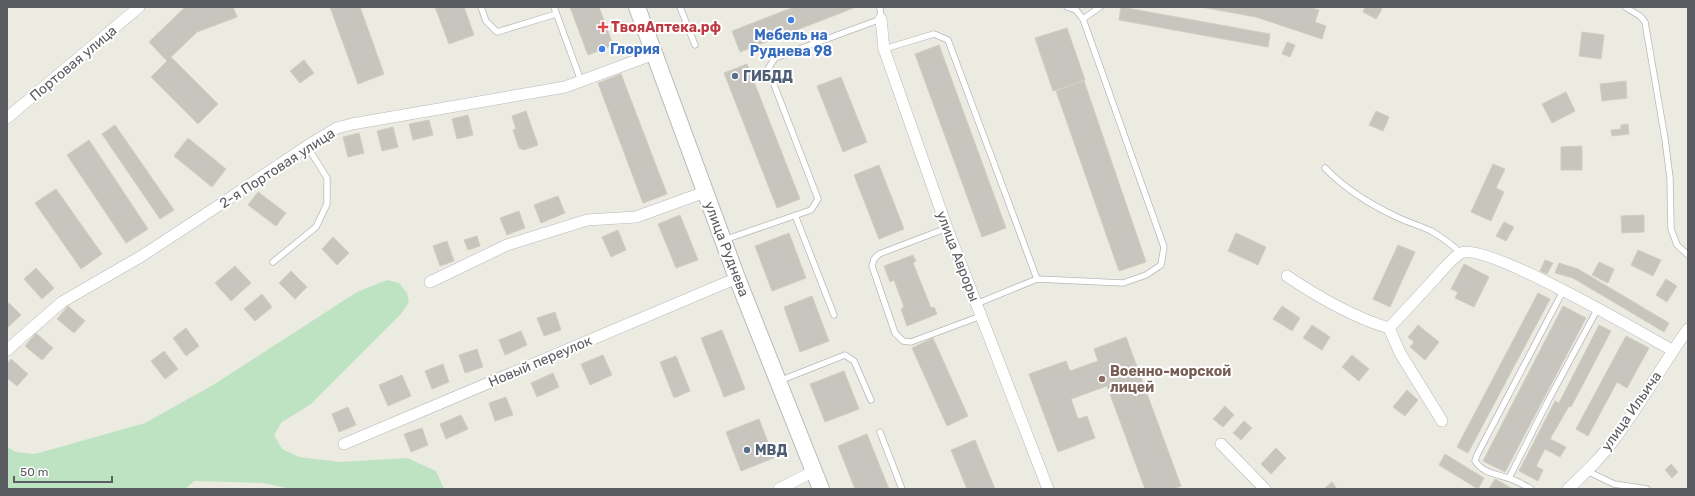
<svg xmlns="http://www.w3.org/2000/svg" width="1695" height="496" viewBox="0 0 1695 496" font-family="Rubik,sans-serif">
  <rect width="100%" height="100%" fill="#ecebe1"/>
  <path fill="#bee3c3" d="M387 280 399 283 407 293 409 302 401 314 311 404 282 422 274 435 282 449 299 457 340 462 407 458 436 471 444 489H291L264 483 194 481 185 489H7V447L16 452 35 454 145 423 213 385 357 292Z"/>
  <path fill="#c8c5be" stroke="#d0cec0" d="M187 7H233L237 17 197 32 171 57 218 104 198 124 151 77 167 61 149 42 183 9Z
    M330 7H360L384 74 358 84Z
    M435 7H464L474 35 449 44Z
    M570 7H599L613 45 588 55Z
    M794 7H856L740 52 732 31Z
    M1121 7 1270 34 1268 47 1119 20Z
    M1201 7H1308L1319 10 1315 22 1326 26 1322 39 1256 17Z
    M1365 7H1378L1382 9 1376 19 1363 12Z
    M1067 28 1085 80 1053 91 1035 38Z
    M1582 32 1604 35 1601 59 1579 56Z
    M1287 42 1295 45 1290 57 1282 54Z
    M939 45 1006 228 982 237 915 54Z
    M304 60 314 73 300 83 290 71Z
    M747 64 800 199 777 208 724 73Z
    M621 74 667 194 643 203 598 83Z
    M841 77 867 142 843 152 817 86Z
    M1084 81 1146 262 1119 271 1056 91Z
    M1626 81 1627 98 1602 101 1600 84Z
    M1566 92 1575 111 1552 123 1542 104Z
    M526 111 538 145 524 150 519 148 513 130 516 129 512 116Z
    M1376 111 1389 117 1383 131 1369 125Z
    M468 115 473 135 457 139 452 119Z
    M429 120 433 135 413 140 409 124Z
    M1628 124 1629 134 1612 136 1611 130 1621 129V125Z
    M115 125 174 210 160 219 102 134Z
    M393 127 398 147 382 151 377 131Z
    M359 133 364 153 348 157 343 137Z
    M188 138 226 169 212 187 174 156Z
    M89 140 148 229 126 243 67 155Z
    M1582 146V170H1561V147Z
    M1493 164 1505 169 1496 188 1504 192 1491 221 1471 212Z
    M879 165 904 229 879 239 854 175Z
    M56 189 102 254 81 269 35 203Z
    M258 192 286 213 276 226 248 205Z
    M558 196 565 213 541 223 534 205Z
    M519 211 525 228 507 235 500 218Z
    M680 215 698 260 676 268 658 224Z
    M1644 215V232L1622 233 1621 216Z
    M1504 222 1514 227 1506 241 1496 236Z
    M618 230 626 250 611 257 602 237Z
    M789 233 806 278 772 291 755 246Z
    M1236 233 1266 247 1258 265 1228 251Z
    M477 236 480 246 468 250 464 240Z
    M333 237 349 253 337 265 322 249Z
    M447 241 454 261 440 266 433 246Z
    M1398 245 1415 252 1390 307 1373 299Z
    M1638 250 1661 260 1653 276 1631 265Z
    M913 255 916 261 913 263 931 308 934 307 937 314 907 326 901 309 904 307 894 280 890 282 884 266Z
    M1545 260 1553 263 1547 274 1540 271Z
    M1599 262 1614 269 1608 283 1592 275Z
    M1559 263 1578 269 1669 323 1664 332 1573 278 1555 273Z
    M1464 264 1489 277 1474 307 1455 298 1458 292 1451 289Z
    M235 266 251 283 231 301 215 283Z
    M36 268 54 288 42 299 24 279Z
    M291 271 307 287 295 299 279 283Z
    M1666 279 1677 286 1667 302 1656 295Z
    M1538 293 1550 299 1468 453 1457 447Z
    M262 294 272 307 255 321 244 309Z
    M812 296 829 341 800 352 784 307Z
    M9 303 21 315 7 328V304Z
    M68 306 85 321 74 333 57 319Z
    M1282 306 1300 318 1292 331 1273 319Z
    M1563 306 1586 318 1505 472 1483 461Z
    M555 312 561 330 544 336 537 318Z
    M1312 325 1330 337 1322 350 1303 338Z
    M1418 325 1439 342 1425 360 1410 347 1414 342 1408 337Z
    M1599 325 1611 331 1571 407 1569 406 1550 439 1566 447 1560 457 1545 449 1536 466 1543 470 1538 481 1519 471 1555 401 1559 403Z
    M186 328 199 346 186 356 173 338Z
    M722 330 745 389 724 397 701 338Z
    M521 331 527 345 505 355 499 340Z
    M36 333 53 348 42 360 25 346Z
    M1626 336 1649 348 1627 388 1617 382 1588 436 1576 429Z
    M1126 337 1181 486 1173 489H1145L1107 386 1071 399 1078 419 1087 416 1095 438 1058 452 1029 374 1066 361 1070 371 1098 361 1094 349Z
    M933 338 968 416 947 426 912 348Z
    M477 349 483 367 465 373 459 355Z
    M164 351 178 369 165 379 151 361Z
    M603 355 612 375 590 385 581 364Z
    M1352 355 1369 369 1359 381 1342 367Z
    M676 356 690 391 674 398 660 362Z
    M11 359 28 374 17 386 7 378V364Z
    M443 364 449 382 432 389 425 371Z
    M844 371 859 409 825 422 810 384Z
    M553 373 559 387 537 397 531 383Z
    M402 375 411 396 388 406 379 385Z
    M1407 390 1418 400 1405 416 1393 407Z
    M506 397 513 415 495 421 489 403Z
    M1225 406 1234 415 1223 427 1213 419Z
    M348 407 356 425 339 432 332 414Z
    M461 415 468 429 446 439 440 424Z
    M759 419 774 458 741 471 726 432Z
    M1244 421 1252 428 1241 440 1233 433Z
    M422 428 428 445 411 452 404 434Z
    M867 434 889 489H855L838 446Z
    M975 440 995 489H967L951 450Z
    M1276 448 1286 458 1271 474 1261 464Z
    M1445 454 1484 478 1478 489 1439 465Z
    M1671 464 1678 472 1672 478 1665 470Z
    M1495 479 1513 489H1489Z
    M1332 482 1337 489H1324Z"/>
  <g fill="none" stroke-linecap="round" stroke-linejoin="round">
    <g stroke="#b7b8bd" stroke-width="7">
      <path id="lane" d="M481 7 486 21 497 32 556 14
        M554 7 581 81
        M680 7 695 45
        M1625 7 1640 16 1645 22 1665 139 1670 178 1671 229 1677 245 1688 255
        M1083 19 1100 7
        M884 49 934 34 948 40 1037 279 976 304
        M1325 168C1345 189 1373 206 1399 218 1410 223 1421 226 1431 231 1442 237 1452 245 1461 253
        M795 215 834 315
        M947 228 879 254 874 259 872 266 895 333 903 341 911 342 981 316
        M724 240 811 210 818 199 768 69 775 58 881 19 880 7
        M273 262 316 227 327 204V178L307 146
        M1037 279 1123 283 1146 275 1161 265 1164 247 1083 19 1076 10 1067 7
        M779 381 845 355 854 361 871 400
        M880 432 902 489
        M1587 471 1614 484 1647 489
        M1509 478 1549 399 1597 310
        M1531 489C1524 485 1516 480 1508 478 1496 474 1483 473 1475 461L1477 455 1563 291"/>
    </g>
    <g stroke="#b7b8bd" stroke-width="12">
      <path id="street" d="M881 19 884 49 947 228 1048 489
        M7 118 139 7
        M1287 276C1318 297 1352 317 1389 328L1400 353 1442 421
        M430 282 507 245 587 220 636 217 705 192
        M1389 328C1405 311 1421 294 1437 276 1444 269 1452 258 1461 253 1487 242 1641 333 1672 350
        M7 350 62 302 140 257 224 202 307 146 337 128 352 124 565 87 654 54
        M344 444 737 278
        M1221 444 1265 489
        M779 489 814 471
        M1568 489C1585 473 1603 456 1616 437 1642 402 1663 364 1688 329"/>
    </g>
    <g stroke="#b7b9bf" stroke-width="18">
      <path id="secondary" d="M637 7 737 278 821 489"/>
    </g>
    <use href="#lane" stroke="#fff" stroke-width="5.5"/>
    <use href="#street" stroke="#fff" stroke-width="11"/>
    <use href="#secondary" stroke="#fff" stroke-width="16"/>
  </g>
  <g fill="#3f7fe0" stroke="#fff" stroke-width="1.5">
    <circle cx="791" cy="20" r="4"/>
    <circle cx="602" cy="49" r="4"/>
  </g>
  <path fill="#e0444e" stroke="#fff" stroke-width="1.5" d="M601 21h4v4h4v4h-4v4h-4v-4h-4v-4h4z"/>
  <g fill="#5c6f8a" stroke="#fff" stroke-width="1.5">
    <circle cx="735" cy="76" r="4"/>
    <circle cx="747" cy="450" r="4"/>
  </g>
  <circle fill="#8d6e63" stroke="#fff" stroke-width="1.5" cx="1102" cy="379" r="4"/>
  <g text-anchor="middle" stroke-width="4" stroke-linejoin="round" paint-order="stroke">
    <g font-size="14" font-weight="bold" fill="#be3a42" stroke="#fff" text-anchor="start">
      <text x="611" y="32">ТвояАптека.рф</text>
    </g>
    <g font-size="14" font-weight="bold" fill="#366cbe" stroke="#fff">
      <text x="791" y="40">Мебель на<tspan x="791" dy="16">Руднева 98</tspan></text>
      <text x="610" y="54" text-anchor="start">Глория</text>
    </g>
    <g font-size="14" fill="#5a5c61" stroke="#fff">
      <text transform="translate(73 63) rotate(-40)" y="5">Портовая улица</text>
      <text transform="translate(277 168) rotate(-33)" y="5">2-я Портовая улица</text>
      <text transform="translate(727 249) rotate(69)" y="5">улица Руднева</text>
      <text transform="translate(958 256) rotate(69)" y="5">улица Авроры</text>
      <text transform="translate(540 361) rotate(-23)" y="5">Новый переулок</text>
      <text transform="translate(1631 411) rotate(-55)" y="5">улица Ильича</text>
    </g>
    <g font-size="14" font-weight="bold" fill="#4e5e75" stroke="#fff" text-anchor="start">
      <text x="743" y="81">ГИБДД</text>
      <text x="755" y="455">МВД</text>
    </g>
    <g font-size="14" font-weight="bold" fill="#785e54" stroke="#fff" text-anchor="start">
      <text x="1110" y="376">Военно-морской<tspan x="1110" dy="16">лицей</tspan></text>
    </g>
  </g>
  <rect width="1695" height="496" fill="none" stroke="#5a5c61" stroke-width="16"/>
  <path d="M14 476v6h98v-6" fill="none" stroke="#5a5c61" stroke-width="2"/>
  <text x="20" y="476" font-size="12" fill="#5a5c61" stroke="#ffffff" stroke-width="3" paint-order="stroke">50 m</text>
</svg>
